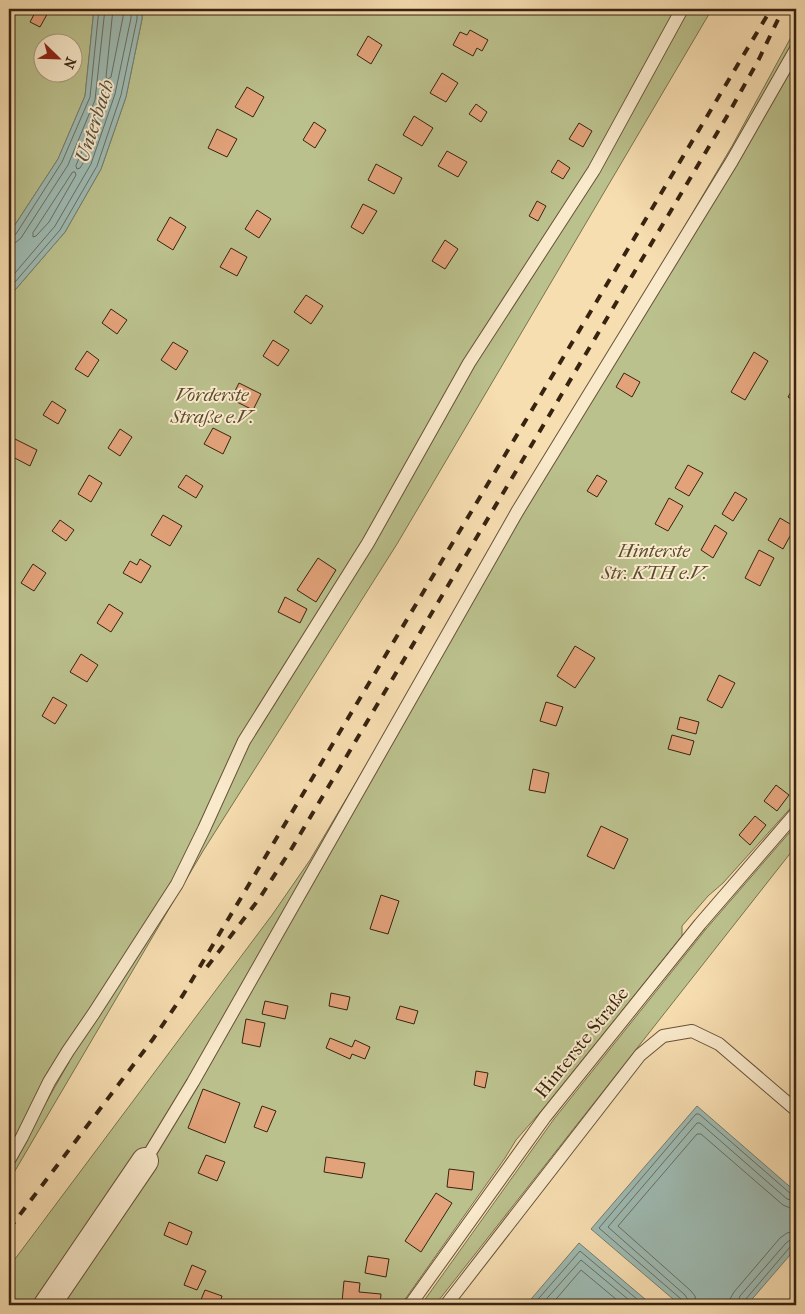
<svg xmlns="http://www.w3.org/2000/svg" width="805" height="1314" viewBox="0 0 805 1314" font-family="'IM FELL French Canon',serif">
  <rect width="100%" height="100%" fill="#f7deb1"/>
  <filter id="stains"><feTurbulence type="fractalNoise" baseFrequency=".004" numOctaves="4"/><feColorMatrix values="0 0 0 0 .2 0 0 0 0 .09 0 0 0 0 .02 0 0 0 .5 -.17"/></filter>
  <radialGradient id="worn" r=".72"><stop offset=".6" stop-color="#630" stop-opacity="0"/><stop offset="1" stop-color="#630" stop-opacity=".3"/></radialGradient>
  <path fill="#bbc18d" stroke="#7a724e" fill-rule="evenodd" d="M9 9H94L85 96 58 159 9 234ZM42 42H72V72H42Z
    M142 9H712L397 544 203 851 9 1181V1168L69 1062 9 1153V297L65 232 101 169 126 97 142 19Z
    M796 28V802L723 883 708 896 682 926V936L543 1109 516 1140 505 1158 401 1305H9V1267L272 915 310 860 732 146Z
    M796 825V846L435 1305H421L554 1119 706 929Z"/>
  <path fill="#9ebbb3" stroke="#757e72" d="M94 9H142V19L126 97 101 169 65 232 9 297V234L58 159 85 96Z
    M697 1106 796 1192V1248L747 1305H680L591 1229Z
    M579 1243 652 1305H526Z"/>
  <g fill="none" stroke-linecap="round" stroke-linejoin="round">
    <path stroke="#6b6f62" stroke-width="1" d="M113 9 106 77 108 79 111 77 123 17V9
      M85 145H88C89 153 84 162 80 168L77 169 76 166Z
      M73 172H75L76 175 49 222 36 236 33 237V233Z
      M9 237 16 234 62 162 90 97 99 9
      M9 244 15 243 21 238 68 165 95 100 105 9
      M9 280 55 226 91 164 115 94 131 18V9
      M9 289 60 230 97 166 121 95 137 19V9
      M533 1305 580 1251 644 1305
      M541 1305 581 1260 635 1305
      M551 1305 581 1270 623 1305
      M683 1305 681 1299 599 1228 696 1114H699L791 1194 796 1195
      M689 1305 688 1300 685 1295 608 1227 697 1123H700L787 1199 796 1201
      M696 1305 695 1296 690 1290 618 1226 697 1134H701L783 1205 790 1208 796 1209
      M729 1305 730 1299 734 1292 780 1238 787 1233 796 1231
      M737 1305 740 1296 786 1243 790 1240 796 1239
      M743 1305 745 1300 790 1247 796 1245"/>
  </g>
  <path fill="#e2a27a" stroke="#382310" d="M37 9H50L40 27 30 22Z
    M470 30 488 40 482 51 477 48 473 56 453 45 460 32 467 35Z
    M368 36 382 45 371 64 357 55Z
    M442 73 458 83 446 102 430 93Z
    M247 87 264 97 253 117 235 107Z
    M476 104 487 112 481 122 469 114Z
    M414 116 433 128 422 146 403 135Z
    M314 122 326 130 315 148 303 140Z
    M579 123 592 131 583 147 569 139Z
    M217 129 237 139 227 157 208 148Z
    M447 151 467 162 458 177 438 166Z
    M558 160 570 168 563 179 551 172Z
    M376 164 402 178 394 194 368 180Z
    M537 201 546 206 538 221 529 216Z
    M363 204 377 211 363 234 351 227Z
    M257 210 271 219 259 238 245 229Z
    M170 217 186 227 173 250 157 240Z
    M445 240 458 249 445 269 432 261Z
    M231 248 247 257 237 276 220 267Z
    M306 295 323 306 311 324 294 312Z
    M111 309 127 320 117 334 102 323Z
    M273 340 289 350 278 366 263 356Z
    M173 342 188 351 176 370 161 360Z
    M87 351 99 360 88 377 75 369Z
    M754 352 768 361 745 400 731 392Z
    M624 373 640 382 632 397 616 387Z
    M239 383 261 394 253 410 231 399Z
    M796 383V402L788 397Z
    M52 401 66 410 58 424 43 415Z
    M213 428 231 437 223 454 204 444Z
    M120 429 132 437 120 456 108 448Z
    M13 438 37 450 30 466 9 455V447Z
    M688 465 703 473 689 496 675 488Z
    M89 475 102 483 91 502 78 494Z
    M186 475 203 486 196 498 178 487Z
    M597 475 607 481 597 497 587 491Z
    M735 492 747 499 733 521 722 514Z
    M669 498 683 506 668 531 655 524Z
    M163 515 182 526 170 546 151 535Z
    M780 518 795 527 783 549 768 540Z
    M60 520 74 530 66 541 52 531Z
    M715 525 727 533 713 558 701 550Z
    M759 550 774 558 760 586 745 578Z
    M318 558 336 570 316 602 297 590Z
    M140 559 151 566 141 583 123 573 130 561 137 565Z
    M33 564 46 573 34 591 21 583Z
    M285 597 307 609 300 623 278 612Z
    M109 604 123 613 111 632 97 623Z
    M575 646 595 658 575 688 557 676Z
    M81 654 98 665 87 682 70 672Z
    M719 675 735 683 722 708 707 700Z
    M53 697 67 705 55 724 42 716Z
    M546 702 563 707 556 726 540 721Z
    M680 717 699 722 696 734 677 729Z
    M672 735 694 741 690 755 668 749Z
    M533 769 549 773 545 793 529 790Z
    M776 785 789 795 777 811 764 801Z
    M755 816 766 825 750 845 739 835Z
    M601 826 628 839 614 869 587 856Z
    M381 895 399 901 388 934 370 929Z
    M331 993 350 997 347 1010 329 1006Z
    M265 1001 288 1006 285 1019 262 1014Z
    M400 1006 418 1011 414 1024 396 1019Z
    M246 1019 265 1023 260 1047 242 1043Z
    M330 1038 352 1047 355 1040 370 1047 365 1059 352 1054 350 1059 326 1048Z
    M476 1071 488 1073 485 1088 474 1085Z
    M203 1089 240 1103 225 1143 188 1128Z
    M262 1106 276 1111 267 1132 254 1127Z
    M206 1155 225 1162 217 1181 198 1173Z
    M326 1157 365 1163 362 1178 324 1172Z
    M449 1169 474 1172 472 1190 447 1187Z
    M436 1193 452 1203 421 1252 405 1241Z
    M169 1222 192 1232 187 1245 164 1235Z
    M368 1256 389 1259 386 1277 365 1273Z
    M192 1265 206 1271 197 1290 184 1285Z
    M344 1281 360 1283 359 1292 381 1294 380 1305 342 1302Z
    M205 1290 222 1296 219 1305H211L200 1302Z"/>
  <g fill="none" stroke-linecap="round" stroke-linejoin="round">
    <g stroke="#685238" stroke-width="14">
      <path id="service" d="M9 1160 22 1137 49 1082 68 1051 94 1013 177 884 204 829 244 741 368 543 469 363 594 170 682 9
        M145 1161 193 1082 517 512 732 161 796 49
        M410 1305 545 1117 700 924 796 813
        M446 1305 640 1055 663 1036 692 1031 719 1044 796 1110"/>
    </g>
    <g stroke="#685238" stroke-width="28">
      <path id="minor" d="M47 1305 145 1161"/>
    </g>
    <use href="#service" stroke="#faeacc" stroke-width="12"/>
    <use href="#minor" stroke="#faeacc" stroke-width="26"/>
    <path stroke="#382310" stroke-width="4" stroke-dasharray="9 9" stroke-linecap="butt" d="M207 967 259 899 292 848 726 118 759 59 783 9
      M9 1229 153 1039 183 995 771 9"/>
  </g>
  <g text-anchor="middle" stroke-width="4" stroke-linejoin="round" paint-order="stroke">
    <g font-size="19" font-style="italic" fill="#594a2f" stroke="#faeacc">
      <text x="212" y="401">Vorderste<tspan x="212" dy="22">Straße e.V.</tspan></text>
      <text x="654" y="557">Hinterste<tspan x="654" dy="22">Str. KTH e.V.</tspan></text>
    </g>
    <g font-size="19" fill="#382310" stroke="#faeacc">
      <text transform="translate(581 1042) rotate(-51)" y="7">Hinterste Straße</text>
    </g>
    <g font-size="20" font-style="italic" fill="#575141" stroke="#faeacc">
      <text transform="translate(94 121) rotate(-72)" y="7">Unterbach</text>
    </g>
  </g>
  <rect width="805" height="1314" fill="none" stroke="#f7deb1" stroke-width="30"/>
  <rect x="10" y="10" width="785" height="1294" fill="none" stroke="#382310" stroke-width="2.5"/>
  <rect x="15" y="15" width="775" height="1284" fill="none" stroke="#382310"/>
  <g transform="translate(58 58) rotate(113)"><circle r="24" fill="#faeacc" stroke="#ac9a81"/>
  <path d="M0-4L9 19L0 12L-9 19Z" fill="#8f2418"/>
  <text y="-8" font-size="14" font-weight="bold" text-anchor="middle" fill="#382310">N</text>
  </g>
  <rect width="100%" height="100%" filter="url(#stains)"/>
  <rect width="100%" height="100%" fill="url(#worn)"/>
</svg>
